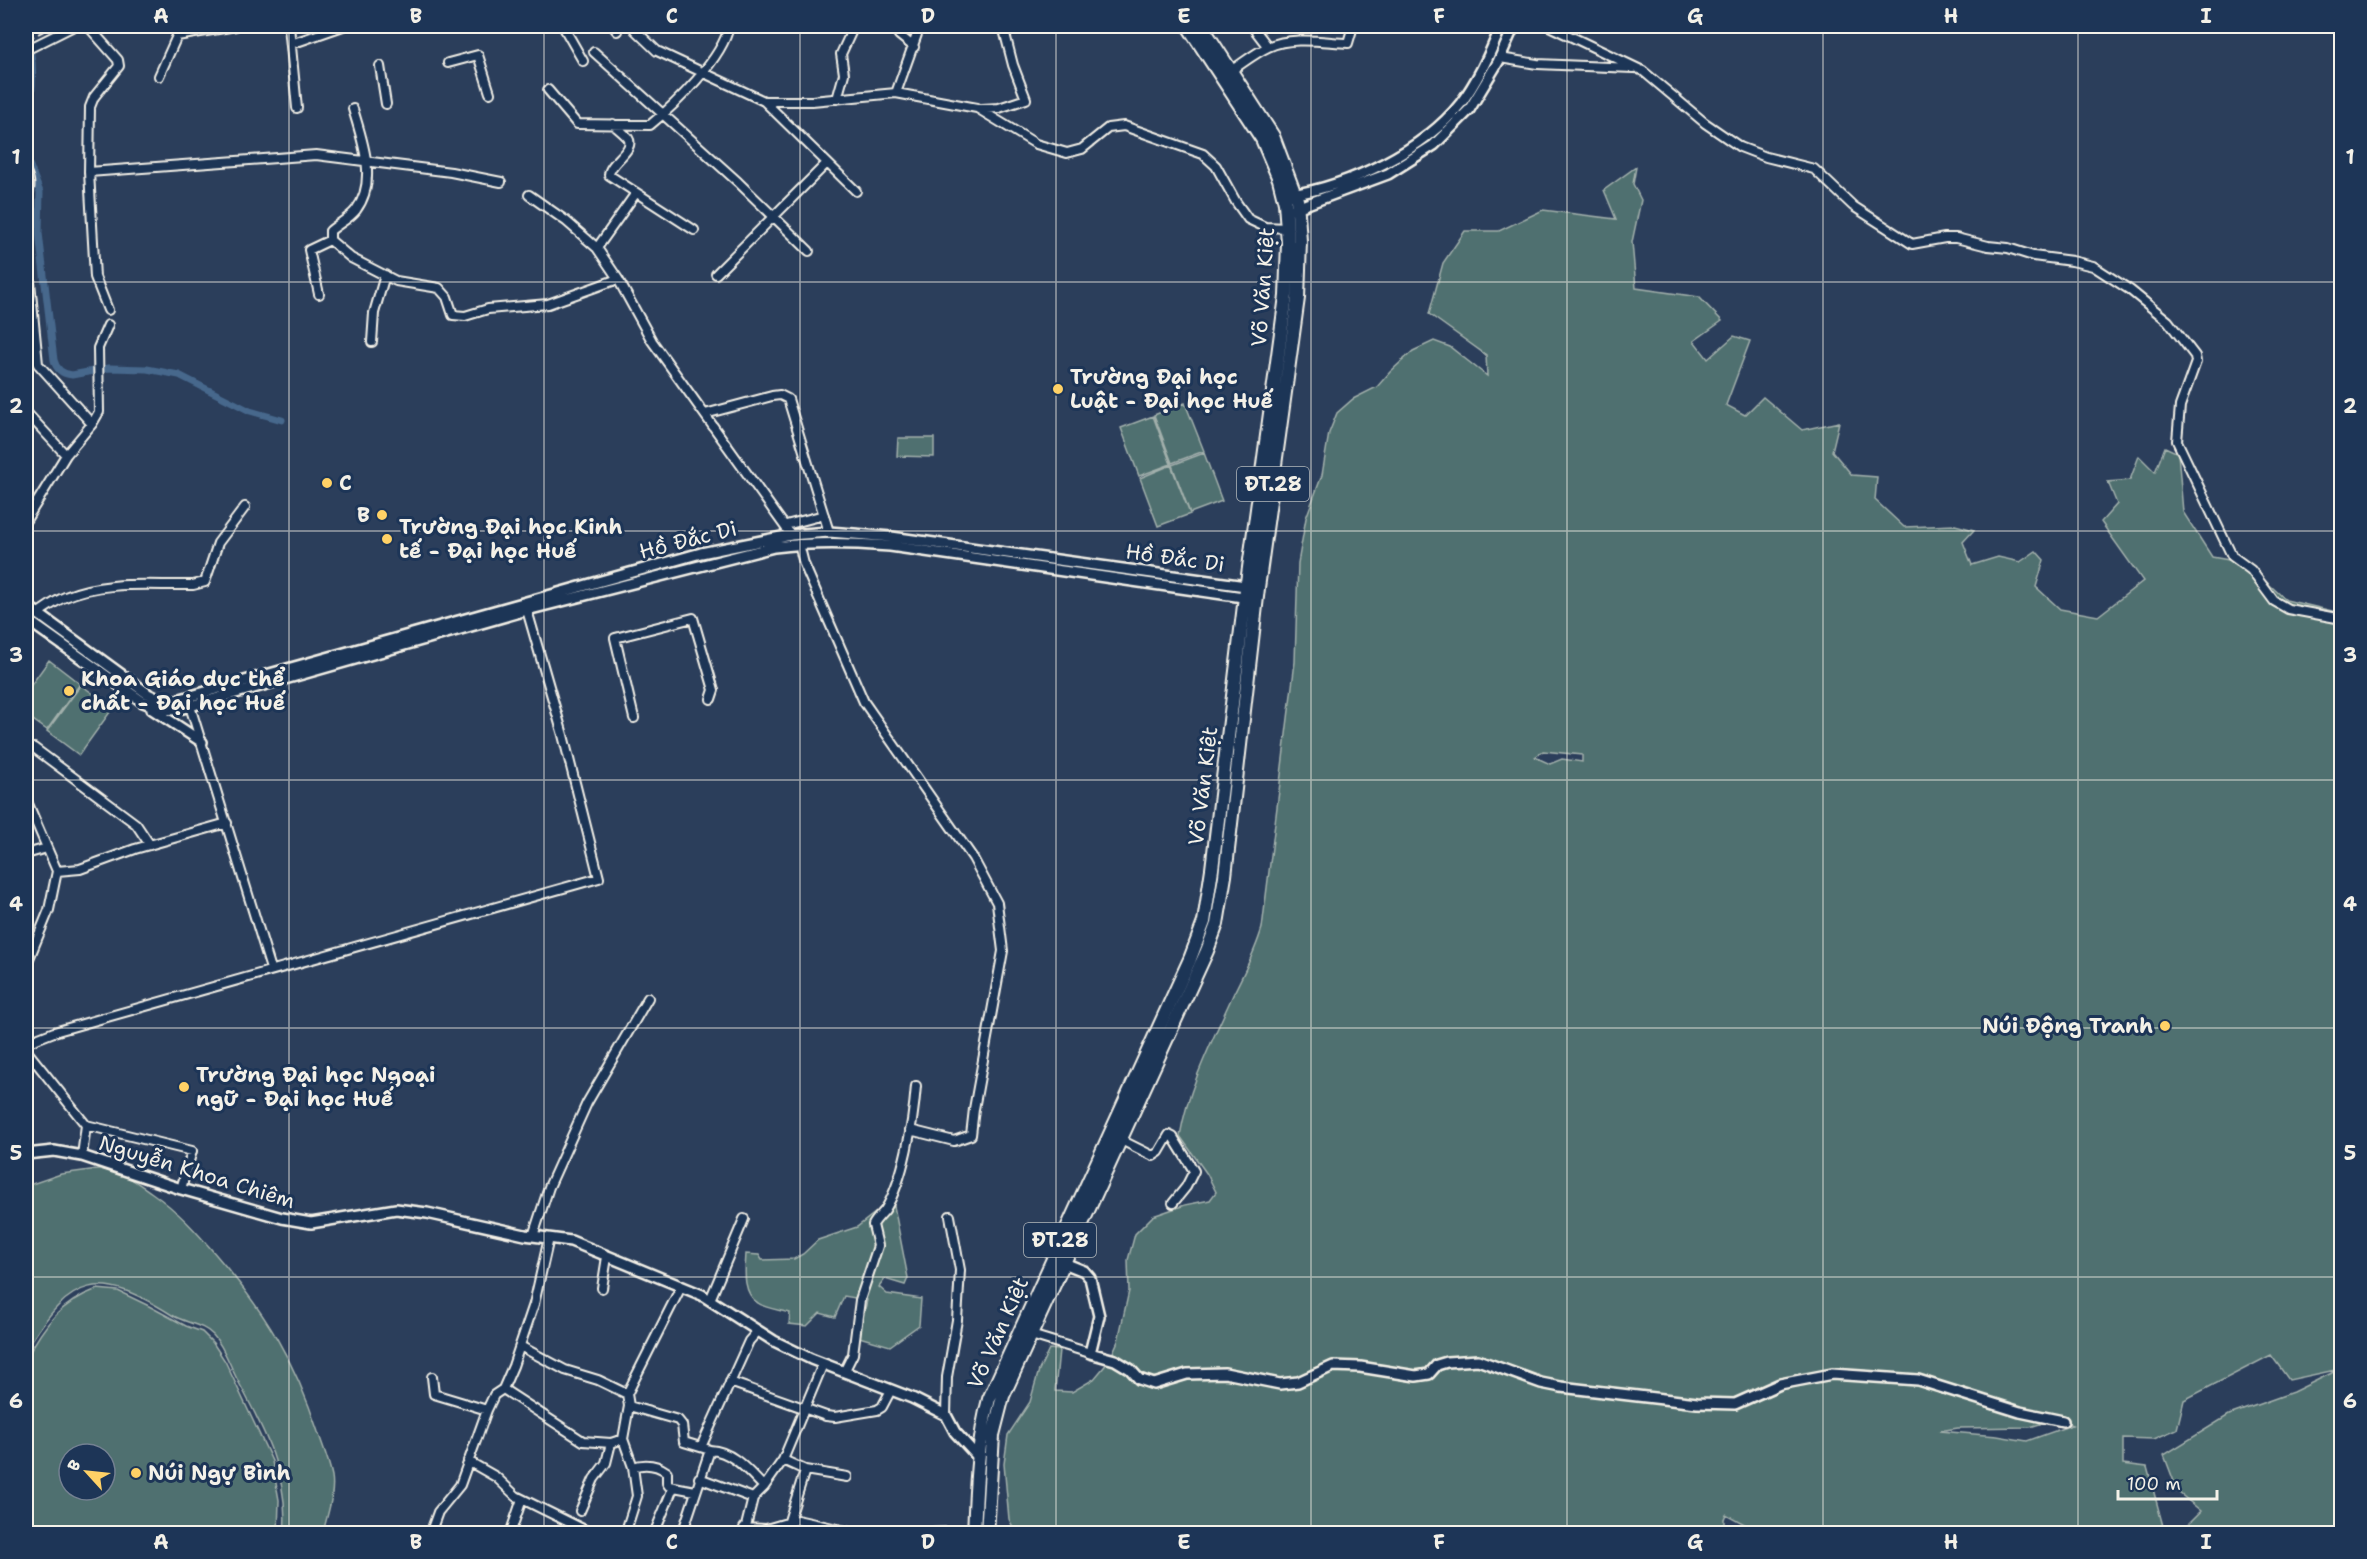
<svg xmlns="http://www.w3.org/2000/svg" width="2367" height="1559" viewBox="0 0 2367 1559" font-family="'Shantell Sans',sans-serif">
  <rect width="100%" height="100%" fill="#2b3e5b"/>
  <filter id="ink" filterUnits="userSpaceOnUse"><feTurbulence type="fractalNoise" baseFrequency=".0167" numOctaves="2"/><feDisplacementMap in="SourceGraphic" scale="12" xChannelSelector="R" yChannelSelector="G"/><feConvolveMatrix kernelMatrix="1 2 1 2 8 2 1 2 1" color-interpolation-filters="sRGB"/></filter>
  <g filter="url(#ink)">
    <path fill="#50706f" stroke="#a2b0ac" stroke-width="1.5" fill-rule="evenodd" d="M1636 167 1633 184 1641 200 1632 242 1636 288 1699 297 1722 321 1694 341 1708 359 1734 336 1750 341 1726 405 1745 415 1763 397 1802 430 1839 422 1832 451 1852 475 1877 477 1875 500 1904 527 1955 525 1974 530 1963 542 1972 565 1998 557 2020 562 2036 551 2044 560 2036 587 2060 609 2098 616 2143 581 2101 522 2117 504 2108 482 2130 480 2139 456 2155 472 2165 447 2178 453 2183 512 2212 557 2246 563 2286 600 2341 613V1533L1763 1534 1726 1514 1724 1519V1534L1016 1533 1009 1519 1004 1464 1008 1435 1030 1402 1039 1370 1049 1349 1059 1350 1055 1391 1072 1392 1094 1379 1109 1361 1118 1341 1129 1291 1128 1260 1135 1234 1153 1216 1185 1205 1210 1200 1216 1192 1207 1174 1180 1136C1188 1088 1212 1041 1232 997 1243 974 1255 953 1262 928L1295 662 1298 563 1306 518 1322 475 1329 433 1337 413 1353 399 1377 387 1390 372 1413 351 1434 341 1450 347 1487 376 1486 355 1429 314 1443 263 1465 231H1499L1543 210 1616 219 1604 190ZM1543 751 1582 755V762L1562 759 1550 764 1535 757ZM2271 1355 2289 1380 2340 1369 2293 1392 2229 1415 2164 1455 2178 1492 2201 1511 2184 1528 2163 1526 2147 1467 2123 1464V1438L2154 1439 2177 1429 2184 1400ZM2056 1419 2072 1425 2027 1441 1997 1436 1939 1431 1958 1428 2030 1427Z
      M1185 403 1204 451 1172 463 1154 415Z
      M1153 416 1171 464 1139 476 1121 428Z
      M898 438H934V457L897 456Z
      M1204 453 1222 501 1190 513 1172 465Z
      M1171 465 1190 514 1158 526 1140 478Z
      M49 660 80 684 47 730 26 715V692Z
      M81 685 113 708 79 755 47 731Z
      M105 1168C124 1172 136 1182 152 1193 178 1211 197 1232 217 1256 265 1312 295 1361 318 1432 323 1446 329 1461 332 1476 335 1494 327 1515 323 1533H284C290 1477 263 1427 237 1379 229 1364 225 1348 213 1335 203 1324 185 1323 172 1315 99 1269 71 1275 26 1350V1186L61 1174Z
      M894 1206 908 1278 905 1285 885 1279 879 1287 887 1294 921 1299 919 1325 890 1346 859 1337 867 1300 844 1296 835 1317 820 1313 807 1326 789 1324 790 1313C781 1310 766 1309 758 1303 742 1293 745 1270 746 1254L759 1255 762 1260 794 1259 803 1254 818 1240 857 1227 875 1213Z
      M97 1289 118 1291 147 1305 186 1326 202 1332 213 1343 225 1361 272 1461 279 1500 278 1533H26V1359C44 1325 60 1303 97 1289ZM69 1454H105V1490H69Z"/>
    <g fill="none" stroke-linecap="round" stroke-linejoin="round">
      <path stroke="#46678c" stroke-width="7" d="M26 38C37 62 32 98 26 123
        M26 156 40 192 39 233 54 360C56 369 62 374 72 375L109 368 147 369 179 375 250 411 282 420"/>
      <g stroke="#f4f1e8" stroke-width="12">
        <path id="minor" d="M88 26 118 60 119 66 94 97 90 107 89 172
          M289 26 297 108
          M563 26 583 61
          M613 26 617 31
          M634 26 635 30 657 51 764 101H812L896 93 977 108 1036 144 1067 153 1082 149 1108 128 1124 126 1203 154 1216 166 1236 202 1248 219 1265 227 1287 228
          M893 26 899 35 914 47
          M1252 26 1268 47
          M1549 26 1643 71 1705 123 1740 147 1766 157 1814 169 1853 206 1912 244 1945 238H1956L1988 246 2008 248 2033 256 2072 261 2093 266 2130 290 2168 321 2195 356 2196 362 2180 406 2177 441 2232 556 2251 570 2274 601 2288 609 2342 619
          M291 44 343 26
          M26 50 74 26
          M594 52 738 182 809 251
          M1500 58 1537 64 1633 68
          M448 63 478 55 490 93
          M380 66 386 104
          M1232 70C1243 63 1255 53 1268 47 1292 36 1323 42 1348 43L1353 26
          M159 76 177 36 236 26
          M548 90 577 124 650 125C676 104 723 58 729 26
          M896 93 920 26
          M837 99 844 74 841 54 854 26
          M764 101 856 191
          M353 109C362 140 378 181 356 210 350 218 338 224 330 231V240L351 258 396 281 439 288 447 297 453 315 465 316 488 309 548 304 618 279
          M982 109 999 108 1026 99 1013 65 1003 26
          M613 124C617 128 624 133 628 138 636 150 609 162 609 175L694 230
          M26 172C30 180 31 189 26 197
          M529 195 566 221 597 248 618 279 652 341 791 535
          M26 241 38 364
          M597 248 636 193
          M716 274 826 164
          M319 294 309 250 330 240
          M108 310 95 277 89 172 316 155 451 172 501 182
          M372 342 374 313 385 275
          M26 346 38 364 92 424
          M26 412 66 455
          M705 414 772 396 780 395 788 399 829 532
          M26 520 66 455 92 424 99 412 98 348 108 325
          M786 525 824 515
          M799 544 804 564 864 702 973 858 997 903 1003 951 974 1109 971 1135 954 1141 910 1130
          M37 614C46 608 55 601 65 597 105 580 151 586 193 585L205 582 218 543 245 507
          M190 706 271 969
          M634 718 615 638 693 618 714 690 711 699
          M34 748 136 824 150 845
          M26 799 57 871 49 910 26 966
          M26 854 47 848
          M57 871 80 869 135 849 227 823
          M26 1043 54 1032C235 980 417 930 599 878L563 735 527 610
          M26 1050 86 1125 82 1156
          M86 1125 192 1151 181 1189
          M1121 1140 1153 1156 1159 1152 1169 1135 1173 1137 1194 1171 1186 1187 1173 1203
          M533 1236 549 1187 587 1103 648 998
          M602 1288 607 1257
          M710 1300 744 1219
          M1031 1335 1090 1353
          M520 1346 565 1370 598 1380 627 1394
          M844 1372 853 1354 860 1300 878 1246 873 1225C876 1219 881 1215 885 1210 904 1179 913 1123 916 1086
          M432 1377 434 1394 487 1410
          M730 1382 826 1416 835 1417 877 1410 882 1407 891 1390
          M503 1389 583 1441 611 1443 623 1439
          M629 1406 678 1420 682 1425 684 1442 710 1450 682 1534
          M946 1415 947 1377 957 1320 960 1270 950 1216
          M701 1447 749 1341 757 1332
          M710 1450C733 1451 749 1472 764 1487
          M783 1460 805 1470 789 1521
          M468 1461 496 1477 516 1496 593 1534
          M633 1467C645 1463 656 1464 667 1472V1483L669 1486 695 1491
          M805 1470 847 1477
          M699 1478 753 1498
          M580 1511 594 1479 606 1463 611 1443
          M744 1528 766 1529 797 1520 860 1534
          M601 1532 603 1534
          M430 1534 438 1512 460 1485 487 1410 494 1395 503 1389 513 1366 534 1304 549 1238
          M510 1534 522 1499
          M625 1534 637 1496 633 1467 623 1439 629 1406 627 1394 681 1287
          M654 1534 673 1488
          M744 1534 753 1498 764 1487 783 1460 823 1364
          M908 1534 974 1531"/>
      </g>
      <g stroke="#f4f1e8" stroke-width="14">
        <path id="tertiary" d="M1290 195C1349 186 1423 151 1461 103 1478 80 1491 52 1501 26
          M1291 210 1388 174 1434 145 1469 110 1498 62 1514 26
          M26 605 148 694 161 700H177L701 553 791 535 829 532 891 537 1253 587
          M26 619 143 702 161 709 176 710 527 610 774 547C815 542 849 543 890 546L1250 598
          M152 709 202 742
          M26 1154 54 1151 82 1156 181 1189 282 1218 311 1223 396 1209 427 1213 525 1235 571 1241 702 1295 774 1341 811 1359 912 1398 946 1415 955 1432 978 1457
          M1064 1263 1084 1271 1090 1278 1099 1316 1090 1353 1115 1360 1130 1369 1139 1379 1154 1384 1187 1374 1225 1373 1280 1384 1298 1382 1333 1366 1360 1367 1416 1376 1429 1374 1437 1365 1447 1362 1478 1360 1541 1383 1561 1387 1697 1403 1735 1404 1780 1384 1832 1374 1918 1380 2020 1412 2063 1421"/>
      </g>
      <g stroke="#f4f1e8" stroke-width="16">
        <path id="primary" d="M974 1534C976 1489 977 1443 989 1399L1190 959 1204 922 1212 869 1245 597 1286 296 1288 243 1285 203 1279 179 1262 139 1188 26
          M987 1534 993 1435 1003 1396 1207 951 1217 924 1225 876 1258 588 1298 298 1300 241 1297 200 1273 136 1202 26"/>
      </g>
      <use href="#minor" stroke="#1d3557" stroke-width="8"/>
      <use href="#tertiary" stroke="#1d3557" stroke-width="9"/>
      <use href="#primary" stroke="#1d3557" stroke-width="12"/>
      <path stroke="#f4f1e8" stroke-width="2" stroke-dasharray="9 4.5" stroke-linecap="butt" d="M26 40 54 26"/>
    </g>
  </g>
  <path fill="none" stroke="#f4f1e8" stroke-width="1.5" stroke-opacity="0.55" d="M289 26V1534M544 26V1534M800 26V1534M1056 26V1534M1311 26V1534M1567 26V1534M1823 26V1534M2078 26V1534M26 282H2342M26 531H2342M26 780H2342M26 1028H2342M26 1277H2342"/>
  <g fill="#ffd166" stroke="#1d3557" stroke-width="2">
    <circle cx="1058" cy="389" r="6"/>
    <circle cx="327" cy="483" r="6"/>
    <circle cx="382" cy="515" r="6"/>
    <circle cx="387" cy="539" r="6"/>
    <circle cx="69" cy="691" r="6"/>
    <circle cx="2165" cy="1026" r="6"/>
    <circle cx="184" cy="1087" r="6"/>
    <circle cx="136" cy="1473" r="6"/>
  </g>
  <g text-anchor="middle" stroke-width="6" stroke-linejoin="round" paint-order="stroke">
    <g fill="#1d3557" stroke="#b4b9bc" stroke-width="1.5">
      <rect x="1237" y="467" width="72" height="34" rx="4.5"/>
      <rect x="1024" y="1223" width="72" height="34" rx="4.5"/>
    </g>
    <g font-size="20" font-weight="bold" fill="#f4f1e8">
      <text x="1273" y="491">ĐT.28</text>
      <text x="1060" y="1247">ĐT.28</text>
    </g>
    <g font-size="21" fill="#f4f1e8" stroke="#1d3557">
      <text transform="translate(1263 287) rotate(-86)" y="7">Võ Văn Kiệt</text>
      <text transform="translate(688 540) rotate(-14)" y="7">Hồ Đắc Di</text>
      <text transform="translate(1175 558) rotate(8)" y="7">Hồ Đắc Di</text>
      <text transform="translate(1203 786) rotate(-83)" y="7">Võ Văn Kiệt</text>
      <text transform="translate(197 1172) rotate(17)" y="7">Nguyễn Khoa Chiêm</text>
      <text transform="translate(998 1333) rotate(-66)" y="7">Võ Văn Kiệt</text>
    </g>
    <g font-size="21" font-weight="bold" fill="#f4f1e8" stroke="#1d3557" text-anchor="start">
      <text x="1070" y="384">Trường Đại học<tspan x="1070" dy="24">Luật - Đại học Huế</tspan></text>
      <text x="339" y="490">C</text>
      <text x="370" y="522" text-anchor="end">B</text>
      <text x="399" y="534">Trường Đại học Kinh<tspan x="399" dy="24">tế - Đại học Huế</tspan></text>
      <text x="81" y="686">Khoa Giáo dục thể<tspan x="81" dy="24">chất - Đại học Huế</tspan></text>
      <text x="2153" y="1033" text-anchor="end">Núi Động Tranh</text>
      <text x="196" y="1082">Trường Đại học Ngoại<tspan x="196" dy="24">ngữ - Đại học Huế</tspan></text>
      <text x="148" y="1480">Núi Ngự Bình</text>
    </g>
  </g>
  <rect width="2367" height="1559" fill="none" stroke="#1d3557" stroke-width="66"/>
  <g transform="translate(87 1472) rotate(297)"><circle r="28" fill="#1d3557" stroke="#738091" stroke-width="1.5"/>
  <path d="M0-4.5L10 22L0 15L-10 22Z" fill="#ffd166"/>
  <text y="-9" font-size="16" font-weight="bold" text-anchor="middle" fill="#f4f1e8">B</text>
  </g>
  <path d="M2118 1490v9h99v-9" fill="none" stroke="#f4f1e8" stroke-width="3"/>
  <text x="2127" y="1490" font-size="18" fill="#f4f1e8" stroke="#1d3557" stroke-width="4.5" paint-order="stroke">100 m</text>
  <rect x="33" y="33" width="2301" height="1493" fill="none" stroke="#f4f1e8" stroke-width="2"/>
  <g font-size="20" text-anchor="middle" font-weight="bold" fill="#f4f1e8">
    <text x="161" y="23">A</text>
    <text x="416" y="23">B</text>
    <text x="672" y="23">C</text>
    <text x="928" y="23">D</text>
    <text x="1184" y="23">E</text>
    <text x="1439" y="23">F</text>
    <text x="1695" y="23">G</text>
    <text x="1951" y="23">H</text>
    <text x="2206" y="23">I</text>
    <text x="16" y="164">1</text>
    <text x="2350" y="164">1</text>
    <text x="16" y="413">2</text>
    <text x="2350" y="413">2</text>
    <text x="16" y="662">3</text>
    <text x="2350" y="662">3</text>
    <text x="16" y="911">4</text>
    <text x="2350" y="911">4</text>
    <text x="16" y="1160">5</text>
    <text x="2350" y="1160">5</text>
    <text x="16" y="1408">6</text>
    <text x="2350" y="1408">6</text>
    <text x="161" y="1549">A</text>
    <text x="416" y="1549">B</text>
    <text x="672" y="1549">C</text>
    <text x="928" y="1549">D</text>
    <text x="1184" y="1549">E</text>
    <text x="1439" y="1549">F</text>
    <text x="1695" y="1549">G</text>
    <text x="1951" y="1549">H</text>
    <text x="2206" y="1549">I</text>
  </g>
</svg>
